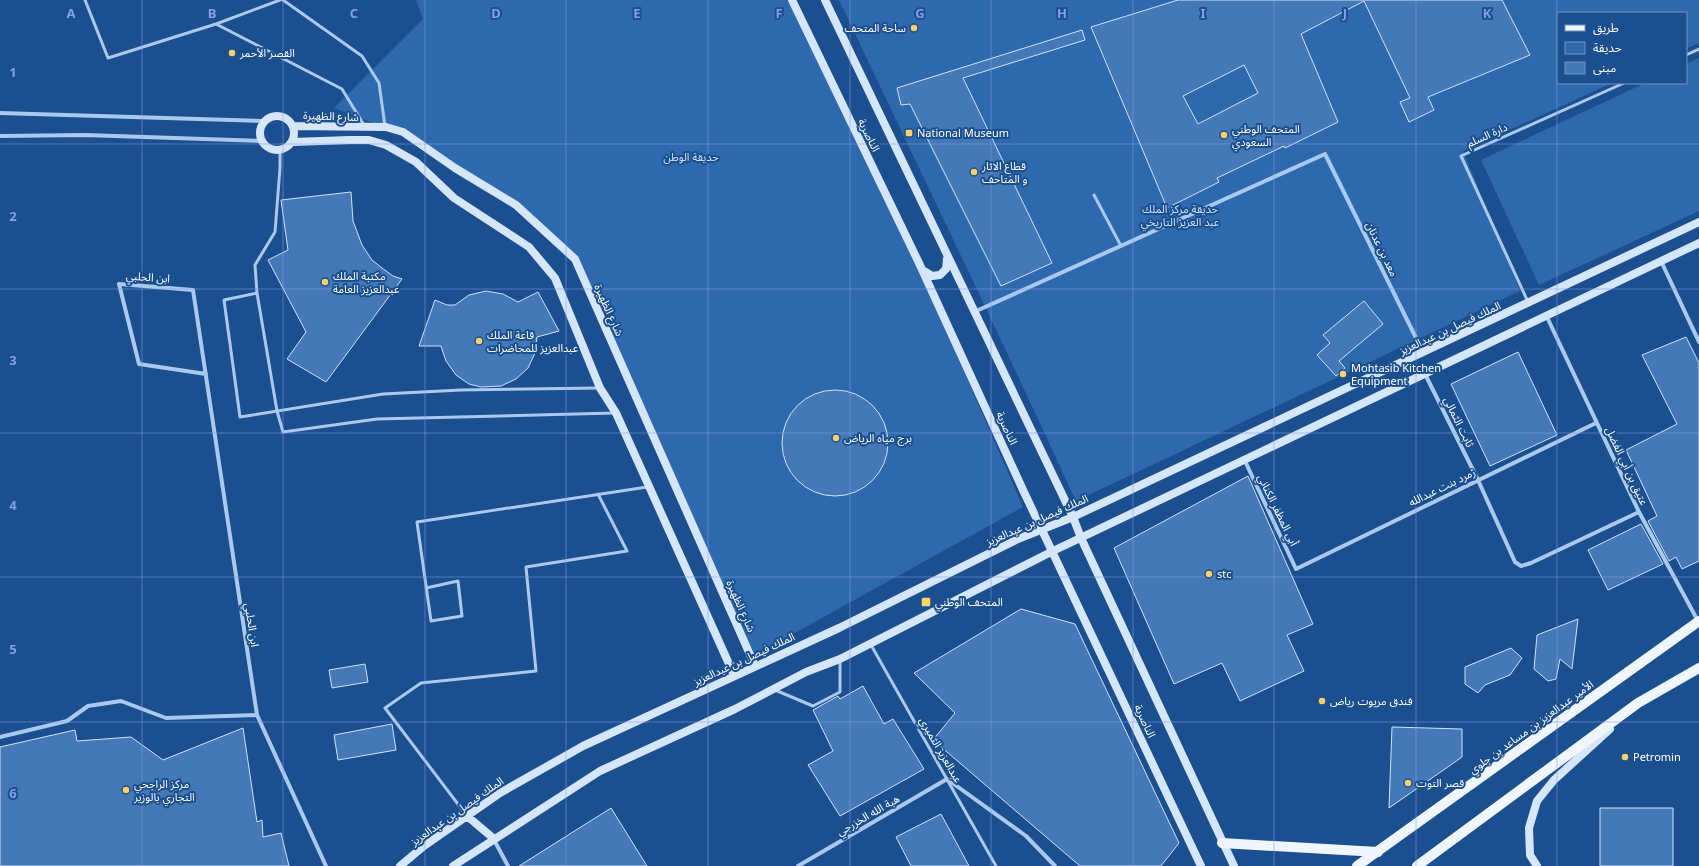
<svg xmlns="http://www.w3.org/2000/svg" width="1699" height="866" viewBox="0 0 1699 866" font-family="'Noto Sans','Noto Sans Arabic',sans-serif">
  <rect width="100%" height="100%" fill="#1b4f8f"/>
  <path fill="#2e69ad" d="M416 0H789L917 264 1023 507 753 656 572 260 514 206 400 133 334 108 423 19Z
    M839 0H1699V43L1686 49V13H1558V83H1612L1463 151 1520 291 1076 501C999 333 918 167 839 0Z
    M1699 58V211L1539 285 1481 160 1645 83H1686V64Z"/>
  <path fill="#4478b7" stroke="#cfe3fa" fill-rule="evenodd" d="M1178 0H1502L1530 55 1428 97 1434 110 1409 122 1400 102 1410 98 1364 1 1301 34 1338 122 1285 148 1284 146 1217 178 1219 182 1167 208 1091 27ZM1244 65 1258 93 1198 124 1183 96Z
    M1082 30 1085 40 963 78 1052 263 1001 286 910 104 901 105 897 88Z
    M351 192 353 221 362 245 372 260 382 268 393 276 402 279 326 382 287 359 306 332 268 260 288 250 281 200Z
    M486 291 503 294 518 302 538 292 559 331 537 337 535 353 528 368 516 379 501 386 481 387 469 384 456 375 446 361 441 346H419L435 300 447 305H455L469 295Z
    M1364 301 1383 324 1339 361 1345 368 1336 376 1317 355 1330 343 1323 335Z
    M1686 337 1699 363V561L1682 569 1676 557 1669 561 1648 521 1657 516 1626 450 1677 424 1642 355Z
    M1518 352 1557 435 1490 466 1451 384Z
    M782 443a53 53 0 1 1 106 0a53 53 0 1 1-106 0Z
    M1248 476 1313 624 1287 635 1304 671 1240 701 1222 663 1174 684 1114 548Z
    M1641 524 1663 564 1608 590 1588 550Z
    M1021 609 1075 624 1179 843 1161 866H1080L933 740 955 713 914 673Z
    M1578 619 1572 669 1560 659 1556 679 1548 681 1534 669 1537 635Z
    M1511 648 1522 658 1510 675 1485 685 1478 693 1465 684V667Z
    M365 664 368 682 332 688 329 670Z
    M863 686 884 724 893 719 924 769 840 816 808 765 833 751 813 710 838 696 840 699Z
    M392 724 396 750 338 760 334 735Z
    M1392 727 1462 729V757L1389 808Z
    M243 728 257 822 262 820 263 837 281 833 289 866H0V747L75 730 77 741 131 737 163 760Z
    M611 808 647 866H519Z
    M1600 808H1673V866H1600Z
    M941 814 969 866H911L896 837Z"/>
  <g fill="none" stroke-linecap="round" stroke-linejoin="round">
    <path stroke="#a9c9ee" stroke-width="3" d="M85 0 108 58 216 24 280 0
      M283 0 362 56 379 83 385 126
      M216 24 342 89 364 125
      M1686 55 1699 49
      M280 150V168L275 232 255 265 257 293 277 411 283 432 377 419 615 413
      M1094 195 1121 246
      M257 293 224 300 240 417 383 394 461 390 600 388
      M1528 302 1461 156 1624 83
      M426 588 458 581 462 616 431 621 417 522 647 487
      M871 645 996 866
      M775 690 813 706 840 692V660
      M467 816 385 708 421 683 536 671 526 567 627 551 598 494"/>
    <path stroke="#a9c9ee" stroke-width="4" d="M0 113 265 121
      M0 136 85 135 262 141
      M1661 261 1699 342
      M974 312 1325 154 1423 352
      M1546 315 1639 512 1698 621
      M206 374 139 364 119 284 193 290 257 715 326 866
      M1425 374 1478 480 1515 562 1521 566 1531 563 1639 512
      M1244 459 1296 569 1596 423
      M0 737 67 721 88 706 121 701 166 718 257 715
      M947 779 1026 836 1055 866
      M493 838 508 866
      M798 866 947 779"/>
    <path stroke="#d6e6fa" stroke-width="8" d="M792 0 919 263 1023 490 1201 866
      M825 0 1073 517 1081 538 1234 866
      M260 133a17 17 0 1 1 34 0a17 17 0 1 1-34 0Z
      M294 126 386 127 403 132 455 168 516 205 575 259 755 666
      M292 142 350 140H369L386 145 416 162 454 198 529 247 555 278 600 388 616 413 734 675
      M924 271 932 276 940 275 946 269 947 259
      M467 816 493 838
      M400 866 424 846 500 793 583 746 839 628 1018 539 1073 517 1699 222
      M453 866 600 771 735 709 806 672 840 659 1053 551 1699 243
      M1537 866 1530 855 1529 828 1537 801 1554 780 1610 729"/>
    <path stroke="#f0f6ff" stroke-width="10" d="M1222 843 1378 852
      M1357 866 1699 621
      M1417 866 1638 703 1699 668"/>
  </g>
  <path fill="none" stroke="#839eea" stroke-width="1" stroke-opacity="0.55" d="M142 0V866M283 0V866M425 0V866M566 0V866M708 0V866M850 0V866M991 0V866M1133 0V866M1274 0V866M1416 0V866M1557 0V866M0 144H1699M0 289H1699M0 433H1699M0 577H1699M0 722H1699"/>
  <g fill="#ffd166" stroke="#1b4f8f" stroke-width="1.5">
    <circle cx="914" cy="28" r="4"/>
    <circle cx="232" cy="53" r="4"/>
    <rect x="905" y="129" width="8" height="8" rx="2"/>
    <circle cx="1224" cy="135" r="4"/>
    <circle cx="974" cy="172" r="4"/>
    <circle cx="325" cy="282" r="4"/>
    <circle cx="479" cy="341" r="4"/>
    <circle cx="1343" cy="374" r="4"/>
    <circle cx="836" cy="438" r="4"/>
    <circle cx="1209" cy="574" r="4"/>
    <rect x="921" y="597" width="10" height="10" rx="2"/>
    <circle cx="1322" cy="701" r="4"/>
    <circle cx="1625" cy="757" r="4"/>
    <circle cx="1408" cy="783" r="4"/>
    <circle cx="126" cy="790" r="4"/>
  </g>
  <g text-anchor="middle" stroke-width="4" stroke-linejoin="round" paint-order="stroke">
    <g font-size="11" fill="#fff" stroke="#1b4f8f" text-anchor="start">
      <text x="906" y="32" text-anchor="end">ساحة المتحف</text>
      <text x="240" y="57">القصر الأحمر</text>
      <text x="1232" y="133">المتحف الوطني<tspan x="1232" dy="13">السعودي</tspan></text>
      <text x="917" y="137">National Museum</text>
      <text x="982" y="170">قطاع الاثار<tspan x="982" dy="13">و المتاحف</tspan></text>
      <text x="333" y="280">مكتبة الملك<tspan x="333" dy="13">عبدالعزيز العامة</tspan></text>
      <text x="487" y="339">قاعة الملك<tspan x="487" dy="13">عبدالعزيز للمحاضرات</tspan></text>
      <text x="1351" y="372">Mohtasib Kitchen<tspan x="1351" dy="13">Equipment</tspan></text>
      <text x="844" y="442">برج مياه الرياض</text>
      <text x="1217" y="578">stc</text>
      <text x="935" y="606">المتحف الوطني</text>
      <text x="1330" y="705">فندق مريوت رياض</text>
      <text x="1633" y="761">Petromin</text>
      <text x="1416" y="787">قصر التوت</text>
      <text x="134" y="788">مركز الراجحي<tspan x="134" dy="13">التجاري بالوزير</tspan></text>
    </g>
    <g font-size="11" fill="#fff" stroke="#1b4f8f">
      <text transform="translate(331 116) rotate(2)" y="4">شارع الظهيرة</text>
      <text transform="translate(869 135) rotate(64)" y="4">الناصرية</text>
      <text transform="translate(1487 135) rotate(-24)" y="4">دارة السلم</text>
      <text transform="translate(1382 249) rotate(64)" y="4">معد بن عدنان</text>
      <text transform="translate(148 277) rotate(4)" y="4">ابن الحلبي</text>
      <text transform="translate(609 310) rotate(66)" y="4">شارع الظهيرة</text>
      <text transform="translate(1450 328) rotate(-25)" y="4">الملك فيصل بن عبدالعزيز</text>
      <text transform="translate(1459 422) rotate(64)" y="4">ثابت الثمالي</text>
      <text transform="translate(1007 428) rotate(65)" y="4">الناصرية</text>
      <text transform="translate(1627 466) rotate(65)" y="4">عتيق بن أبي الفضل</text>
      <text transform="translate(1442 487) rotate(-26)" y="4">زمرد بنت عبدالله</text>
      <text transform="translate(1278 510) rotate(64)" y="4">أبي المظفر الكناني</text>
      <text transform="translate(1037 520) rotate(-24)" y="4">الملك فيصل بن عبدالعزيز</text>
      <text transform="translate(741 606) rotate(66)" y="4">شارع الظهيرة</text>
      <text transform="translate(252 625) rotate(81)" y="4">ابن الحلبي</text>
      <text transform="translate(744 659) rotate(-25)" y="4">الملك فيصل بن عبدالعزيز</text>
      <text transform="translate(1145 721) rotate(65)" y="4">الناصرية</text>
      <text transform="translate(1531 727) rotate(-36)" y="4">الأمير عبدالعزيز بن مساعد بن جلوي</text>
      <text transform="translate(941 750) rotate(60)" y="4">عبدالعزيز الثميري</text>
      <text transform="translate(457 811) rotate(-35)" y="4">الملك فيصل بن عبدالعزيز</text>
      <text transform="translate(868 815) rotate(-30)" y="4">هبة الله الخزرجي</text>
    </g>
    <g font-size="11" fill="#cfe3fa" stroke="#1b4f8f">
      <text x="691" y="161">حديقة الوطن</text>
      <text x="1180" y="213">حديقة مركز الملك<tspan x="1180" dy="13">عبد العزيز التاريخي</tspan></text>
    </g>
  </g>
  <g font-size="13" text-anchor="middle" font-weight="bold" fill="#839eea" stroke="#1b4f8f" stroke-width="4" stroke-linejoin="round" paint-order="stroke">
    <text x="71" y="18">A</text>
    <text x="212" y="18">B</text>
    <text x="354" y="18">C</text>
    <text x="496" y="18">D</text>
    <text x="637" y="18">E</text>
    <text x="779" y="18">F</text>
    <text x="920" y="18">G</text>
    <text x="1062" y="18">H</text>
    <text x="1203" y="18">I</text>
    <text x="1345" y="18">J</text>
    <text x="1487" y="18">K</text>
    <text x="13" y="77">1</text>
    <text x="13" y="221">2</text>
    <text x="13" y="365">3</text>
    <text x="13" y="510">4</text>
    <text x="13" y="654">5</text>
    <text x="13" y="798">6</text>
  </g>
  <rect x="1557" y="12" width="130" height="72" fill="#1b4f8f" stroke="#7695bc"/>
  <rect x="1565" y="25" width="20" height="6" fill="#f0f6ff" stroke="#7695bc"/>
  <text x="1593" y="32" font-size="12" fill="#ffffff">طريق</text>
  <rect x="1565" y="42" width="20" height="12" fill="#2e69ad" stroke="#7695bc"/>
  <text x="1593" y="52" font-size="12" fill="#ffffff">حديقة</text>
  <rect x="1565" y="62" width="20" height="12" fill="#4478b7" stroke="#7695bc"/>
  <text x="1593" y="72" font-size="12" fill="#ffffff">مبنى</text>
</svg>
